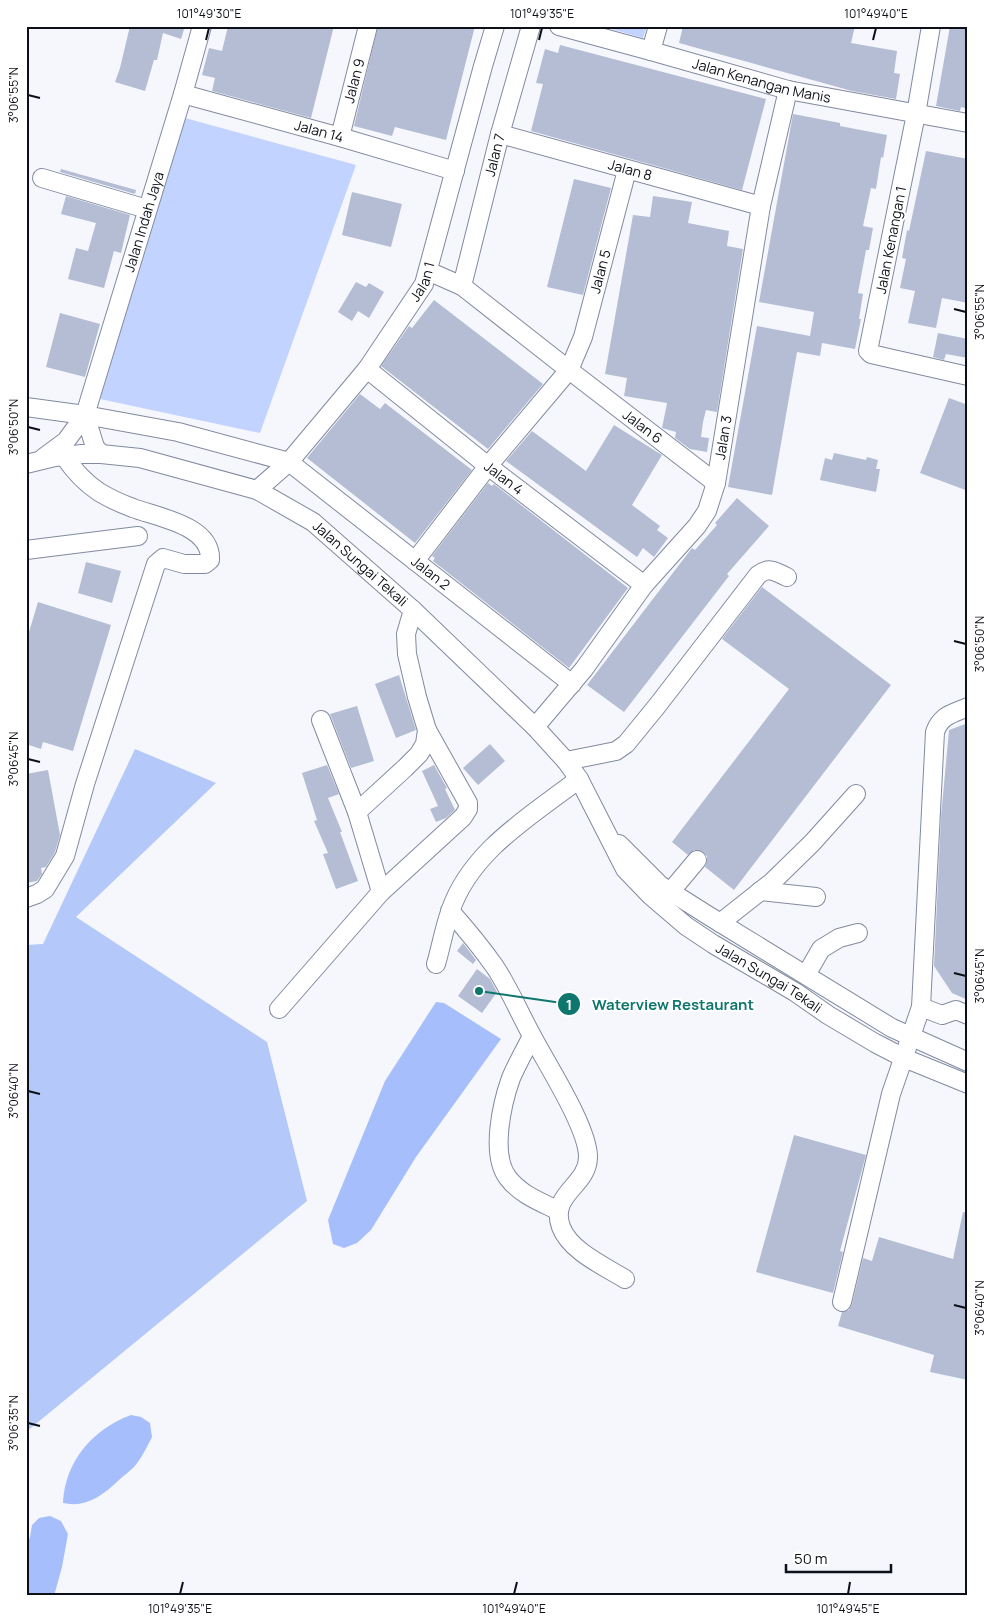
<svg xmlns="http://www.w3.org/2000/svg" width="994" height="1622" viewBox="0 0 994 1622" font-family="Manrope,sans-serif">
  <rect width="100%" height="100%" fill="#f5f7fc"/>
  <path fill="#c2d3ff" d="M601 26H647L643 38Z
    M185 118 356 165 260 433 100 399Z"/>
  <path fill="#b4c8f9" d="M135 749 216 783 76 917 267 1042 307 1201 26 1432V945L43 944Z"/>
  <path fill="#a6befb" d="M436 1002 444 1003 501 1039 416 1157 371 1230 357 1243 344 1248 333 1244 328 1220 385 1081Z
    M131 1415 141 1417 150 1423 152 1437C147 1447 141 1459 134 1467 129 1472 123 1476 119 1480 102 1496 86 1508 63 1503 65 1461 93 1429 131 1415Z
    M50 1516 61 1521 68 1534 62 1567 54 1596H26V1548L30 1537 32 1525 39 1518Z"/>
  <path fill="#b4bdd4" d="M130 26H185L181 39 163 33 157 60H154L145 91 115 82 120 68Z
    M228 26H334L311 118 212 91 215 78 202 75 209 48 222 51Z
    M378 26H475L446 140 395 127 392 136 354 126Z
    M683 26H855L851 43 897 51 894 73 900 74 896 99 852 91 679 43Z
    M950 26H968V109L961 107 960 111 936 106Z
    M560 45 766 99 742 190 531 131 543 84 536 83 545 49 558 53Z
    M793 114 840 123V126L887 135 883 158 881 157 876 189 871 188 863 226 873 228 869 250H866L858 293 863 294 859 319H861L855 349 822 343 820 356 797 352 772 495 728 487 757 326 810 336 814 312 759 302Z
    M926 151 968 159V303L942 298 936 328 908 323 915 291 900 288 906 259 902 258 907 230 909 231Z
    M61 169 136 190 135 194 60 172Z
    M574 179 611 188 583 295 547 287Z
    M352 192 402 204 391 247 342 235Z
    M66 196 130 215 121 253 114 251 104 288 68 279 76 248 88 251 96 223 61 214Z
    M653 196 692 202 688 223 729 231 727 246 743 249 717 412 706 410 703 422 701 437 709 438 707 452 690 449 675 438 676 432 662 428 667 403 624 396 627 378 605 374 633 215 650 217Z
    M356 282 366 287 369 283 384 292 369 318 358 311 352 321 338 312Z
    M434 300 543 384 488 449 381 366 409 326 412 328Z
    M60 313 100 324 85 377 46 367Z
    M938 333 968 339V358L946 354 944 360 933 357Z
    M360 394 380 409 385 403 472 470 415 543 307 458Z
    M949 398 968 405V491L920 473Z
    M614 425 662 455 632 505 660 526 657 530 668 538 654 557 643 548 637 557 506 461 532 431 586 471Z
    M834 453 866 460 867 457 878 460 876 469H880L876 492 820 480 825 458 832 460Z
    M488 483 492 486 494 484 628 588 569 668 433 561 435 558 432 556Z
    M737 498 769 526 727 574 729 576 624 712 587 685 692 548 695 550 717 525 715 523Z
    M86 562 121 571 112 603 78 593Z
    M762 587 891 685 734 890 705 867 707 861V856L703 852 694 850 688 855 672 842 789 689 722 639Z
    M38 602 111 625 73 751 43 742 41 749 26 744V642Z
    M399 675 416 730 396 738 375 684Z
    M357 706 374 761 351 768 330 714Z
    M968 723V1000L952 993 934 966 941 817 949 730Z
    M490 744 505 761 478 785 463 768Z
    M327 765 339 794 328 798 342 832H340L358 881 336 889 323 854 328 853 314 821 317 820 302 773Z
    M434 765 447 788 445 789 455 810 446 818 436 822 430 809 438 806 422 771Z
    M48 770 60 835 55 852 46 867 41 868 42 874 37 881 26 883V774Z
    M463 943 476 960 473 964 457 951Z
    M477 969 490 979 497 992 482 1013 458 996Z
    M794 1135 866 1155 840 1251 843 1252 833 1293 756 1272Z
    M963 1212 968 1213V1380L930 1372 934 1355 838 1326 842 1312 849 1310 852 1304 863 1258 872 1261 879 1237 953 1259Z"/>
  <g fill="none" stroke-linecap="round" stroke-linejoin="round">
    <g stroke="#818aa0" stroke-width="20">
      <g id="minor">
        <path id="s1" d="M559 26 651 51 788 90 968 123"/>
        <path d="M931 26 916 114 868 351 871 354 968 376"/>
        <path d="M651 51 658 26"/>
        <path id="s2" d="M183 94 340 137 455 171"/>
        <path id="s3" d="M500 134 761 206"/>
        <path id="s4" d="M340 137 368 26"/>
        <path d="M42 178 147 209"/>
        <path id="s5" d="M428 271 462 286 569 370 716 483"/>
        <path id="s6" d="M462 286 500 134 531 26"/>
        <path id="s7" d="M367 369 488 466 644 585"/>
        <path id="s8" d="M26 407 85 415 178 432 289 462 572 684"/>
        <path id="s9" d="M85 415 183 94 202 26"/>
        <path d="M43 458 66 441 85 415 95 447 101 454"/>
        <path id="s10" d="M26 464 55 457 82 454H101L140 458 257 490 313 522 413 610 535 727 566 761 579 779 625 869 651 896 686 926 713 944 795 992 828 1015 875 1043 904 1058 968 1084"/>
        <path id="s11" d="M257 490 289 462 367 369 424 284 483 66 495 26"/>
        <path d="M26 550 138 536"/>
        <path id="s12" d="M415 561 488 466 569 370 583 337 627 170"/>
        <path id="s13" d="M535 727 584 669 644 585 697 526 707 511 716 483 761 206 788 90"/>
        <path d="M566 761 616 751 626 744 657 706 758 575C769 566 776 572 787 577"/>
        <path d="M357 812 405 768 419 754 425 744 427 730 417 697 407 654 406 634 413 610"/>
        <path d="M619 844 660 885 709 916 892 1028 968 1062"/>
        <path d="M671 891 697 860"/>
        <path d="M760 891 816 897"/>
        <path d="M381 892 463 817 468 809V803L427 730"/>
        <path d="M26 898 37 894 45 889 65 856 85 784 156 564 163 558 184 564H205L210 560C212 525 156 517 133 508 122 504 109 498 99 492 84 482 74 471 64 456"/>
        <path d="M450 911C466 929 481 947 495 967 509 988 519 1012 531 1034 546 1063 588 1127 588 1157 588 1186 549 1194 561 1227 570 1251 604 1266 625 1279"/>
        <path d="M720 923 772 882 812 843 856 794"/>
        <path d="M436 964C441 947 444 929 450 912 470 851 531 816 579 779"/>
        <path d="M806 975 821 949 839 938 858 933"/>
        <path d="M921 1007 942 1015 956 1010 968 1015"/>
        <path d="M279 1009 381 892 357 812 321 720"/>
        <path d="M532 1036C525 1050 517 1064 511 1078 502 1103 490 1155 508 1178 521 1195 541 1202 559 1211"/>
        <path d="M842 1302 891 1094 921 1007 935 732C941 715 952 714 968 707"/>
      </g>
    </g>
    <use href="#minor" stroke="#fff" stroke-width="18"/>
  </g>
  <path fill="none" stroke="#0d1018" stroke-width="2" d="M206 40 209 28M539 40 542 28M873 40 876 28M28 95 40 98M954 309 966 312M28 427 40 430M954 641 966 644M28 759 40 762M954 973 966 976M28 1091 40 1094M954 1305 966 1308M28 1423 40 1426M180 1594 183 1582M514 1594 517 1582M848 1594 850 1582"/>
  <g text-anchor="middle" stroke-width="4" stroke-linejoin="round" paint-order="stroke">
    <g font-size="14" fill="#0d1018" stroke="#fff">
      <text dy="5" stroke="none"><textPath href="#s1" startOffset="210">Jalan Kenangan Manis</textPath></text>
      <text dy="5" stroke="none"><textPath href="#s4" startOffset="58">Jalan 9</textPath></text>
      <text dy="5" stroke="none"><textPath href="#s2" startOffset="141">Jalan 14</textPath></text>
      <text dy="5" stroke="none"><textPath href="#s6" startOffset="135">Jalan 7</textPath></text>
      <text dy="5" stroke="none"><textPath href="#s3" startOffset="135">Jalan 8</textPath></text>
      <text dy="5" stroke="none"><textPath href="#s9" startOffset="202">Jalan Indah Jaya</textPath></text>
      <text transform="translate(891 240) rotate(-79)" y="5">Jalan Kenangan 1</text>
      <text dy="5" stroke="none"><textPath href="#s12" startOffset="349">Jalan 5</textPath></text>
      <text dy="5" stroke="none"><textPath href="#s11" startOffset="268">Jalan 1</textPath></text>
      <text dy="5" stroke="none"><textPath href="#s5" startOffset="266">Jalan 6</textPath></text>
      <text dy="5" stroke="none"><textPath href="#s13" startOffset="352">Jalan 3</textPath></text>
      <text dy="5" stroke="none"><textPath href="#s7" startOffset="175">Jalan 4</textPath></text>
      <text dy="5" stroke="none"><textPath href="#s10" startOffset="364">Jalan Sungai Tekali</textPath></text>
      <text dy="5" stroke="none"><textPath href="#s8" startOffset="449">Jalan 2</textPath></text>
      <text dy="5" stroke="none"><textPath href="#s10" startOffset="954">Jalan Sungai Tekali</textPath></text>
    </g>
  </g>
  <path fill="none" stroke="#0f766e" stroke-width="2" d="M479 991L569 1004"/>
  <g fill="#0f766e" stroke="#fff" stroke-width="2">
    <circle cx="479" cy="991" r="5"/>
    <circle cx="569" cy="1004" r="12"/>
  </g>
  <g font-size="15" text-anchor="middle" font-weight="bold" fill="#fff">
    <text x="569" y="1010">1</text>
  </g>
  <g font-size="15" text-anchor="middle" font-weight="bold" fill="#0f766e" stroke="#fff" stroke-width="4" stroke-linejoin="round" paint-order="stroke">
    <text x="673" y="1010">Waterview Restaurant</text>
  </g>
  <rect width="994" height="1622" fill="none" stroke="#ffffff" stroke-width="55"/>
  <path d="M786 1564v8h105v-8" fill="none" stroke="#0d1018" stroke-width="2.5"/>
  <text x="794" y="1564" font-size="15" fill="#0d1018" stroke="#ffffff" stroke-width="4" paint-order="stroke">50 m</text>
  <rect x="28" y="28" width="938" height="1566" fill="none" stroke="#0d1018" stroke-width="2"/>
  <g font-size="12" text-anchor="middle" fill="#0d1018">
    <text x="209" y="18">101°49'30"E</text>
    <text x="542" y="18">101°49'35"E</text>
    <text x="876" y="18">101°49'40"E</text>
    <text transform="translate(14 95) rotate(-90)" y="4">3°06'55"N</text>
    <text transform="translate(980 312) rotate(-90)" y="4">3°06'55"N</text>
    <text transform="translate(14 427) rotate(-90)" y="4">3°06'50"N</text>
    <text transform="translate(980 644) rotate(-90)" y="4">3°06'50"N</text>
    <text transform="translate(14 759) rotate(-90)" y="4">3°06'45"N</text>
    <text transform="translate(980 976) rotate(-90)" y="4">3°06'45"N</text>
    <text transform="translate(14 1091) rotate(-90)" y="4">3°06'40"N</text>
    <text transform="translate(980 1308) rotate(-90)" y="4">3°06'40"N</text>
    <text transform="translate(14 1423) rotate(-90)" y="4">3°06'35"N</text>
    <text x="180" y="1613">101°49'35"E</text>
    <text x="514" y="1613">101°49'40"E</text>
    <text x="848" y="1613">101°49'45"E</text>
  </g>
</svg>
